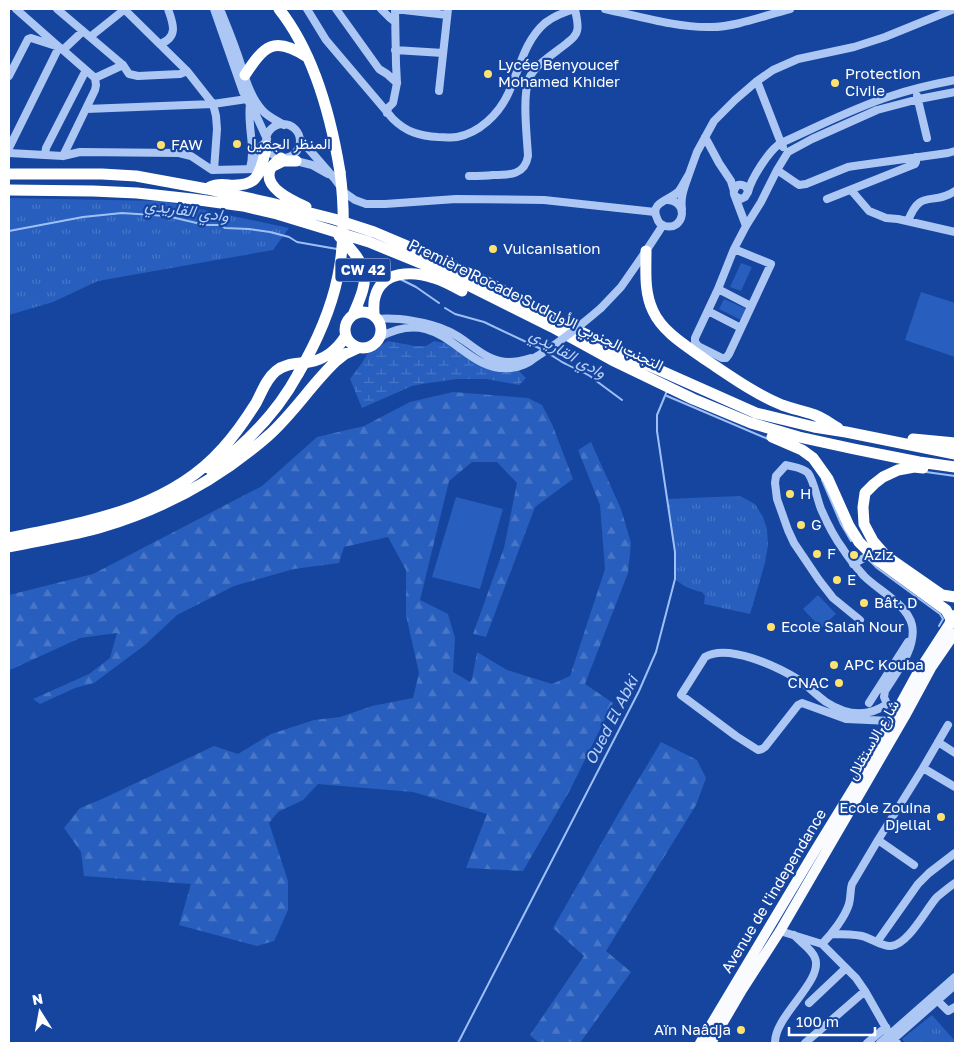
<svg xmlns="http://www.w3.org/2000/svg" width="964" height="1052" viewBox="0 0 964 1052" font-family="'Golos Text',Vazirmatn,sans-serif">
  <defs>
    <pattern id="grass-tufts" width="24" height="20" patternUnits="userSpaceOnUse" patternTransform="scale(1.25)"><rect width="24" height="20" fill="#285ebd"/><path d="M3 7l-1-3M5 7V3M7 7l1-3M15 17l-1-3M17 17v-4M19 17l1-3" fill="none" stroke="#4876c7"/></pattern>
    <pattern id="forest-firs" width="22" height="20" patternUnits="userSpaceOnUse" patternTransform="scale(1.25)"><rect width="22" height="20" fill="#285ebd"/><path d="M5 1l3.5 6h-7zM16 11l3.5 6h-7z" fill="#4876c7"/></pattern>
    <pattern id="wetland-marsh" width="20" height="14" patternUnits="userSpaceOnUse" patternTransform="scale(1.25)"><rect width="20" height="14" fill="#285ebd"/><path d="M1 5h8M5 5V1M11 12h8M15 12V8" fill="none" stroke="#4876c7"/></pattern>
  </defs>
  <rect width="100%" height="100%" fill="#15459f"/>
  <path fill="url(#grass-tufts)" d="M9 198 162 201 289 228 273 250 98 281 53 302 9 315Z
    M740 496 755 504 763 517 767 529 768 545 765 563 750 614 704 604 705 596 702 592C691 590 683 586 675 579V552L667 499Z
    M932 1015 955 1041V1043H905L902 1039Z"/>
  <path fill="url(#forest-firs)" d="M453 392 528 398 542 405 552 424 573 479 535 507 486 637 473 634 504 548 517 483 497 462H472L449 481 420 600 448 614 455 638 453 672 470 682 472 679 477 652 507 670 552 684 570 676 605 569 600 505 578 450 591 442 621 509 631 543 628 573 585 684 613 703 570 790 523 871 466 868 487 814 413 792 318 784 303 800 278 812 269 823 288 881V910L274 941 257 946 179 925 191 884 84 876 81 852 64 828 80 808 102 799 214 746 238 754 271 734 314 720 340 717 372 706 413 698 419 673 406 615V570L388 537 344 547 339 563 294 569 234 586 177 615 145 645 94 683 75 688 40 704 33 699 89 674 110 658 117 633 80 638 10 670 9 668V595L93 574 262 486 317 437 364 426 410 402Z
    M661 742 697 760 706 778 696 805 606 951 631 972 580 1043H539L530 1035 584 956 553 928 625 802Z"/>
  <path fill="url(#wetland-marsh)" d="M388 341 415 346H426L434 341 449 344 495 369 513 372 519 371 526 378 519 385 486 379H457L422 384 412 386 362 408 350 379 362 363 370 349 378 347Z"/>
  <path fill="#285ebd" d="M741 263 752 267 741 291 730 287Z
    M921 292 955 303V357L905 340Z
    M724 299 746 309 741 320 719 309Z
    M456 497 503 509 480 589 432 577Z
    M818 595 836 614 821 628 803 609Z"/>
  <g fill="none" stroke-linecap="round" stroke-linejoin="round">
    <path stroke="#9fc0f6" stroke-width="2" d="M9 231 83 217 122 213 167 216 205 225H221L225 228 249 229 270 232 289 237 297 242 337 249
      M365 263 388 273
      M400 279 416 287 439 303
      M445 308 455 314 484 322 541 349
      M547 353C554 356 559 361 566 364 573 368 590 374 595 380L622 400
      M667 396 768 439
      M926 472 955 476
      M822 480 841 524 851 541
      M868 559 877 568 940 614 943 619 939 626
      M458 1043 639 691 656 652 675 579V552L657 431V415L667 391"/>
    <path stroke="#adc7f4" stroke-width="8" d="M16 9 59 47 63 50 95 78 96 85 95 90 63 156
      M57 9 123 65 129 74 138 76 180 74 187 71
      M124 9 187 71 213 104 216 116 217 129 214 170
      M214 9 243 92 255 113 267 139
      M220 9C226 24 232 38 237 53 244 72 248 94 262 110 268 117 276 120 284 125
      M307 9 326 40 393 119C406 132 420 136 438 137 444 137 451 138 457 137 479 133 499 114 508 94 519 71 524 41 545 23 554 16 564 12 575 9
      M336 9 379 69 387 74 397 83
      M381 9 390 18 395 22
      M395 9 447 15
      M605 9C638 16 678 28 711 27 736 27 766 15 790 9
      M90 37 125 9
      M160 44C179 37 173 23 168 9
      M63 50 83 31
      M395 50 443 53
      M9 76 28 39 31 38 59 47 9 148
      M95 78 123 65
      M757 81 781 143 783 147
      M439 91 448 9
      M917 96 927 138
      M250 104C247 126 256 147 250 168
      M86 109 213 104 247 99
      M387 113 388 108 393 103 397 83 396 64 395 9
      M266 141a17 17 0 1 1 34 0a17 17 0 1 1-34 0Z
      M705 137 719 163 731 181 734 191
      M300 139 334 178 345 193 355 200 366 204H385L456 199 544 200 655 212
      M9 153 63 156 80 152 179 153 191 156 212 170 260 169
      M45 155 46 148 86 70
      M292 160 312 165 328 174
      M251 164 256 159 260 147 266 142
      M777 170 799 185 806 184 848 167 854 166 948 153 955 151
      M689 174 697 152 714 121 735 100 757 81 773 70 798 59 854 47 885 37 954 9
      M469 176C477 176 485 176 493 175 510 175 525 175 528 156 527 136 522 97 529 79 534 65 555 53 567 43 571 40 576 36 577 31 579 26 576 15 575 9
      M851 190 869 211 886 218 898 219 955 232
      M748 192C751 179 769 150 781 143 817 127 853 108 891 96 912 89 934 84 955 80
      M735 196 741 199 745 197 748 192C747 186 743 184 738 185 735 188 733 190 734 194L746 226
      M827 199 915 164 916 162V157
      M667 200C690 201 684 231 665 226 661 225 658 222 657 218 649 202 671 200 679 191 683 185 686 179 689 174 685 186 680 196 682 209
      M908 221C921 187 932 207 955 191
      M734 249 771 264 729 354 726 358H722L698 346 695 342V338L718 289 734 249 746 226 761 202 777 170 788 152 812 139 877 110 919 99 955 92
      M718 289 751 306
      M601 308 621 287 646 251 663 225
      M708 311 741 328
      M377 319C397 317 430 322 448 331 469 340 484 362 509 362 516 362 524 360 531 358
      M380 337C444 302 461 374 511 368 521 367 528 364 536 357
      M853 564 866 557H874
      M860 620 833 598 819 580 794 543 788 530 777 499 775 483 776 476 786 465C793 467 802 467 808 473 814 481 817 499 821 509 827 523 834 537 843 549 849 559 857 568 864 576 879 591 907 604 912 625 917 648 896 673 885 691L884 697 887 704 899 708
      M869 703 908 642
      M887 704C867 718 846 715 826 702 816 695 808 686 799 680 778 667 728 643 705 657L681 695 736 736 758 750 762 749 765 747 798 705 802 703 846 719 891 721
      M938 742 955 753
      M923 768 955 787
      M914 865 878 840 923 768 948 725
      M780 931 822 944 856 978 865 991
      M832 934C842 934 852 934 862 936 871 938 882 947 891 946 908 945 926 909 937 897 943 892 949 887 955 883
      M877 942 918 884 929 873 955 853
      M822 944C832 934 845 917 849 904 851 897 850 890 852 884L878 840
      M938 1001 948 1011 955 1007
      M809 1003 846 968
      M775 1043C774 1016 824 981 815 958 812 949 800 942 794 935
      M805 1043 865 991 890 1035 897 1043
      M867 1043 886 1027
      M880 1043 955 977
      M889 1043 955 985"/>
    <path stroke="#f9fbff" stroke-width="10" d="M700 1043 816 849 862 774 918 672 955 615
      M711 1043 742 990 780 931 905 716 931 668 955 633"/>
    <path stroke="#fff" stroke-width="11" d="M279 9C314 53 331 117 340 172
      M245 75C264 46 274 35 307 57
      M281 158C277 161 272 165 270 170 263 188 293 201 306 207
      M275 165 283 161H296
      M9 174H102L136 176 207 189 271 203 334 219 374 232 445 262 495 286 553 318 639 361 756 413 814 427 846 432 955 454
      M210 187C216 184 222 184 229 185 261 187 259 172 267 146
      M9 190 93 191 137 193 192 199 243 206 277 214 369 242 440 271 552 327 612 360 693 399 751 423 799 437 854 449 919 462 955 467
      M339 236C369 268 371 275 353 315
      M646 251C646 272 644 292 653 311 663 333 688 347 706 360 730 376 755 394 782 405 793 409 804 411 815 415 823 418 831 424 838 428
      M345 330a18 18 0 1 1 36 0a18 18 0 1 1-36 0Z
      M374 316C374 310 373 303 375 297 382 270 413 271 434 278 444 281 453 286 462 291
      M772 437 802 450 813 458 828 479 849 526 859 542 876 559 946 610 951 619 950 624
      M913 439 955 443
      M923 468 914 467 898 470 883 477 874 484 865 493 863 507 864 524 873 541 886 556 942 595 955 597
      M211 470C246 444 277 413 298 374
      M9 538C84 522 168 510 222 449 235 435 246 419 256 403 262 392 266 379 276 371 286 363 297 364 309 362 324 360 337 350 345 337
      M9 547C40 540 72 536 102 527 163 509 220 478 268 436 293 414 311 385 335 362L345 354 358 348"/>
    <path stroke="#adc7f4" stroke-width="8" d="M536 357C559 343 580 326 601 308"/>
    <path stroke="#fff" stroke-width="11" d="M298 374C338 306 350 250 340 172"/>
  </g>
  <g fill="#ffe26f" stroke="#15459f" stroke-width="2">
    <circle cx="488" cy="74" r="5"/>
    <circle cx="835" cy="83" r="5"/>
    <circle cx="237" cy="144" r="5"/>
    <circle cx="161" cy="145" r="5"/>
    <circle cx="493" cy="249" r="5"/>
    <circle cx="790" cy="494" r="5"/>
    <circle cx="801" cy="525" r="5"/>
    <circle cx="817" cy="554" r="5"/>
    <circle cx="854" cy="555" r="5"/>
    <circle cx="837" cy="580" r="5"/>
    <circle cx="864" cy="603" r="5"/>
    <circle cx="771" cy="627" r="5"/>
    <circle cx="834" cy="665" r="5"/>
    <circle cx="839" cy="683" r="5"/>
    <circle cx="941" cy="817" r="5"/>
    <circle cx="741" cy="1030" r="5"/>
  </g>
  <g text-anchor="middle" stroke-width="4.5" stroke-linejoin="round" paint-order="stroke">
    <rect fill="#15459f" stroke="#b9c7e2" stroke-width="1" x="335.5" y="258.5" width="55" height="23" rx="4"/>
    <g font-size="14" font-weight="bold" fill="#fff">
      <text x="363" y="275">CW 42</text>
    </g>
    <g font-size="15" fill="#fff" stroke="#15459f" text-anchor="start">
      <text x="498" y="70">Lycée Benyoucef<tspan x="498" dy="17">Mohamed Khider</tspan></text>
      <text x="845" y="79">Protection<tspan x="845" dy="17">Civile</tspan></text>
      <text x="247" y="149">المنظر الجميل</text>
      <text x="171" y="150">FAW</text>
      <text x="503" y="254">Vulcanisation</text>
      <text x="800" y="499">H</text>
      <text x="811" y="530">G</text>
      <text x="827" y="559">F</text>
      <text x="864" y="560">Aziz</text>
      <text x="847" y="585">E</text>
      <text x="874" y="608">Bât. D</text>
      <text x="781" y="632">Ecole Salah Nour</text>
      <text x="844" y="670">APC Kouba</text>
      <text x="829" y="688" text-anchor="end">CNAC</text>
      <text x="931" y="813" text-anchor="end">Ecole Zouina<tspan x="931" dy="17">Djellal</tspan></text>
      <text x="731" y="1035" text-anchor="end">Aïn Naâdja</text>
    </g>
    <g font-size="15" fill="#fff" stroke="#15459f">
      <text transform="translate(536 305) rotate(26)" y="5">Première Rocade Sud التجنب الجنوبي الأول</text>
      <text transform="translate(873 740) rotate(-60)" y="5">شارع الاستقلال</text>
      <text transform="translate(774 891) rotate(-59)" y="5">Avenue de l'independance</text>
    </g>
    <g font-size="16" font-style="italic" fill="#bad1fa" stroke="#15459f">
      <text transform="translate(187 210) rotate(8)" y="6">وادي القاريدي</text>
      <text transform="translate(568 353) rotate(29)" y="6">وادي القاريدي</text>
      <text transform="translate(611 720) rotate(-63)" y="6">Oued El Abki</text>
    </g>
  </g>
  <rect width="964" height="1052" fill="none" stroke="#ffffff" stroke-width="20"/>
  <g transform="translate(40 1012) rotate(349)" stroke="#15459f" stroke-width="4" paint-order="stroke">
  <path d="M0-4L9 19L0 12L-9 19Z" fill="#ffffff"/>
  <text y="-8" font-size="14" font-weight="bold" text-anchor="middle" fill="#ffffff">N</text>
  </g>
  <path d="M789 1027v8h86v-8" fill="none" stroke="#ffffff" stroke-width="2.5"/>
  <text x="796" y="1027" font-size="15" fill="#ffffff" stroke="#15459f" stroke-width="4" paint-order="stroke">100 m</text>
</svg>
